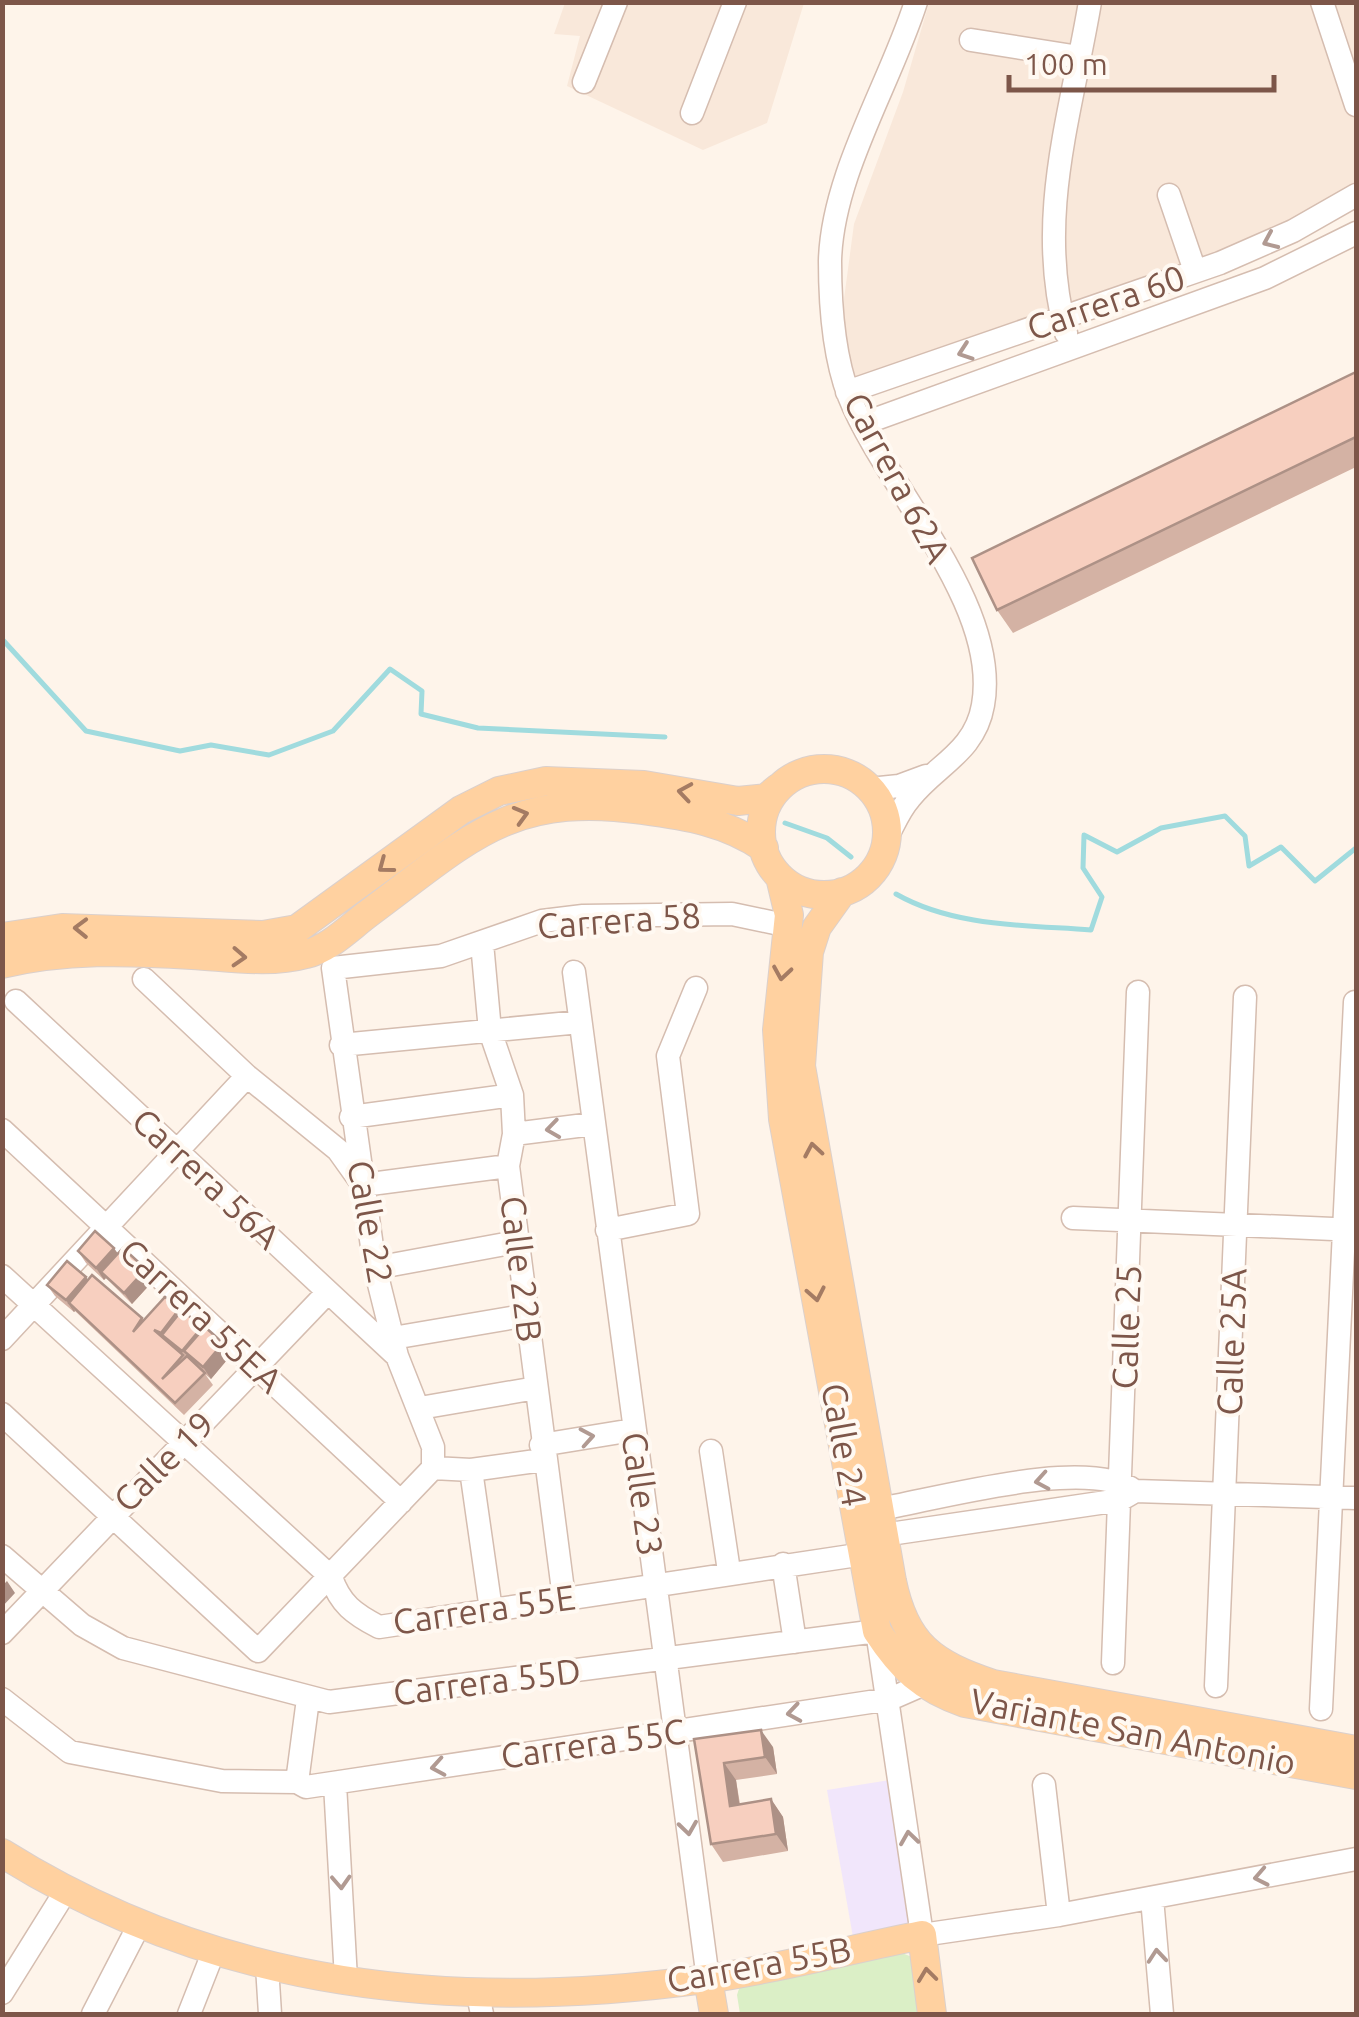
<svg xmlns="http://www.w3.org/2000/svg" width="1359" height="2017" viewBox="0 0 1359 2017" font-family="Ubuntu,sans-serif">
  <rect width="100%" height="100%" fill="#fef4ea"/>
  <path fill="#f9e8da" d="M565 3H804L767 123 703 150 567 86 580 36 554 34Z
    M929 3H1356V183L1277 228 1210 258 863 385 846 379 840 329 854 224 903 92Z"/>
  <path fill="#f1e6fb" d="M890 1780 913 1926 853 1937 827 1790Z"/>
  <path fill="#dbefc6" d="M894 1950 920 1960 926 2014H740L737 1995 741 1982Z"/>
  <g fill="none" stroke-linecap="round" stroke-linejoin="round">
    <path stroke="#a0dbde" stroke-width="5" d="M2 639 86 731 180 751 211 745 269 755 333 731 390 669 422 691 421 714 478 728 665 737
      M785 823 827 838 851 857
      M896 894C954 927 1025 925 1091 930L1102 897 1083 868 1084 835 1117 852 1161 828 1225 816 1245 836 1249 866 1281 847 1315 881 1356 848"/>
    <g stroke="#d5bdb0" stroke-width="25">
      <path id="minor" d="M1322 2 1356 105
        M971 40 1079 57
        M584 82 616 2
        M692 113 735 2
        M1169 195 1195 271
        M1066 333C1035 218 1071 115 1090 2
        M847 392 1220 263 1293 231 1356 195
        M862 424 1265 278 1356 233
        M870 789 899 786 926 776
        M887 837C894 824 900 809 910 798 936 765 975 752 983 705 1001 604 885 487 849 396 834 357 830 303 830 261 832 175 890 84 916 2
        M482 943 490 1031 512 1095 514 1134 508 1166 564 1598
        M574 972 708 1979
        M144 979 247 1076 338 1150 363 1185 508 1166
        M16 1001 397 1356
        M341 1045 580 1022
        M351 1117 512 1095
        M2 1130 401 1502
        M514 1134 593 1124
        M1073 1218 1356 1230
        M607 1230 688 1214 668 1056 696 988
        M375 1268 516 1242
        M2 1276 331 1577C340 1604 354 1614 379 1627L864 1554
        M393 1338 528 1315
        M2 1339 247 1076
        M420 1408 536 1388
        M2 1414 258 1651 433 1468
        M541 1445 633 1430
        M711 1451 729 1571
        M433 1468V1447L397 1356 375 1268 333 968 441 956 542 921 583 916 732 914 789 926
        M433 1468 471 1470 543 1460
        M471 1470 491 1610
        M879 1509C938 1499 1088 1456 1135 1491L1356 1498
        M883 1535 1120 1500 1132 1493
        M2 1556 82 1625 123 1648 329 1702 877 1631 922 1935 1059 1915 1356 1859
        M783 1564 795 1642
        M2 1633 328 1292
        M1113 1663 1138 992
        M1216 1686 1245 997
        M2 1699 70 1752 222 1781 297 1782
        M308 1699 297 1782 306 1787 890 1699 922 1685
        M1321 1709 1355 1002
        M335 1784 346 1979
        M1044 1785 1059 1915
        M1152 1898 1162 2014
        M267 1966 270 2014
        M2 1993 65 1892
        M478 1995 482 2014
        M93 2014 138 1927
        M189 2014 213 1953"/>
    </g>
    <g stroke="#dbd0cc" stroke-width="30">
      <path id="major" d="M761 832a63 63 0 1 1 126 0a63 63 0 1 1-126 0Z
        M780 877 789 915 777 1030 783 1119 877 1631C901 1668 922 1688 965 1703L1356 1775
        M842 892 817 927 809 952 801 1066 892 1581C905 1645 933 1664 993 1684L1356 1750
        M2 937 62 928 263 935 297 929 461 810 499 791 546 781 644 785 738 801 766 798 778 788
        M2 964C65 949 128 951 192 955 229 957 270 964 306 954 329 949 350 927 369 913 468 840 510 791 642 810 687 816 726 822 764 848
        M2 1853C219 1989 456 2013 706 1979 778 1969 851 1949 922 1935L932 2014
        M708 1979 714 2014"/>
    </g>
    <use href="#minor" stroke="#fff" stroke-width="22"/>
    <use href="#major" stroke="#ffd1a0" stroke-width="28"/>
  </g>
  <path fill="#d4b2a4" d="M1356 372V467L1013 633 997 610Z
    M78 1251 118 1254 154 1280 132 1304 106 1278 104 1280 86 1263Z
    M88 1280 144 1320 180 1308 232 1354 211 1379 205 1374 213 1385 184 1415 75 1311 74 1312 55 1296 47 1285Z
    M694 1739 773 1747 777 1774 736 1780 740 1804 771 1799 783 1817 788 1851 723 1862 711 1844Z"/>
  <path fill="#ad9186" d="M114 1248 122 1260 101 1272 106 1278 104 1280 96 1268Z
    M146 1269 154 1280 132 1304 124 1293Z
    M86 1277 94 1288 69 1303 75 1311 74 1312 66 1300Z
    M223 1343 232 1354 211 1379 203 1367Z
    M7 1581 15 1593 2 1607V1586Z
    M761 1730 773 1747 777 1774 765 1757Z
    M724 1763 736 1780 742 1823 730 1806Z
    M771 1799 783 1817 788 1851 776 1834Z"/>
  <path fill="#f7cfbf" stroke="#ad9186" stroke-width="2.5" d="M1356 372V437L997 610 972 558Z
    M95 1231 114 1248 96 1268 78 1251Z
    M123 1248 146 1269 124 1293 101 1272Z
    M67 1261 86 1277 66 1300 47 1285Z
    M92 1275 142 1318 133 1332 165 1297 180 1308 161 1333 154 1330 183 1355 162 1379 187 1356 205 1373 175 1403 69 1303Z
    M182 1310 202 1327 182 1351 162 1335Z
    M205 1327 223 1343 203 1367 184 1351Z
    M761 1730 765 1757 724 1763 730 1806 771 1799 776 1834 711 1844 694 1739Z"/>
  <defs><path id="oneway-chevron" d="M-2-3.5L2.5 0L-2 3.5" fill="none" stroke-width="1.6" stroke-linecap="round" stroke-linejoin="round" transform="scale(2.5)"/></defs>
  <g stroke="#b19a92">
    <use href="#oneway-chevron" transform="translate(1270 241) rotate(156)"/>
    <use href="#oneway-chevron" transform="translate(965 352) rotate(161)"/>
    <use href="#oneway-chevron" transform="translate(553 1129) rotate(172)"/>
    <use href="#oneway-chevron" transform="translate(587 1437) rotate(-10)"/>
    <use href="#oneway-chevron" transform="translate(1042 1481) rotate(170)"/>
    <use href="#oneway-chevron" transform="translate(794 1713) rotate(171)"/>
    <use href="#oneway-chevron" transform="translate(438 1767) rotate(170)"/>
    <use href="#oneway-chevron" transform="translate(688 1828) rotate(82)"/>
    <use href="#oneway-chevron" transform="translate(909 1838) rotate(-98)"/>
    <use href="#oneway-chevron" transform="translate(1261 1877) rotate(169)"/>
    <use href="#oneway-chevron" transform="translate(341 1882) rotate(87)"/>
    <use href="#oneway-chevron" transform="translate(1157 1956) rotate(-95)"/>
  </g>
  <g stroke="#a47b63">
    <use href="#oneway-chevron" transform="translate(685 792) rotate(-171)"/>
    <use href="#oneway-chevron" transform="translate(521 815) rotate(-16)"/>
    <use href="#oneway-chevron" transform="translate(385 866) rotate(143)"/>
    <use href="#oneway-chevron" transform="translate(81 928) rotate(-179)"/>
    <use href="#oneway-chevron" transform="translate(239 957) rotate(3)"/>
    <use href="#oneway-chevron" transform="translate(782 973) rotate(99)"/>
    <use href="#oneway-chevron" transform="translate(813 1150) rotate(-100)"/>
    <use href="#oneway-chevron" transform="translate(816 1294) rotate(79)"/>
    <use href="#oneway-chevron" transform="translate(927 1975) rotate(-97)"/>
  </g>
  <g text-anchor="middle" stroke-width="8" stroke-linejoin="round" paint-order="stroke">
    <g font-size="35" fill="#7d5649" stroke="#fff9f2">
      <text transform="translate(1106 303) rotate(-19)" y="12">Carrera 60</text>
      <text transform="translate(897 478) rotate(62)" y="12">Carrera 62A</text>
      <text transform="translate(619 921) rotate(-4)" y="12">Carrera 58</text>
      <text transform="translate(206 1179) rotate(43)" y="12">Carrera 56A</text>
      <text transform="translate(370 1222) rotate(80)" y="12">Calle 22</text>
      <text transform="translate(521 1269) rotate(83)" y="12">Calle 22B</text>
      <text transform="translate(201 1316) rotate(43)" y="12">Carrera 55EA</text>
      <text transform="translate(1127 1327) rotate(-88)" y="12">Calle 25</text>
      <text transform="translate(1232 1342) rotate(-88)" y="12">Calle 25A</text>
      <text transform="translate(844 1445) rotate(80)" y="12">Calle 24</text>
      <text transform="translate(164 1462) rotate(-45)" y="12">Calle 19</text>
      <text transform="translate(642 1494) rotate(82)" y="12">Calle 23</text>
      <text transform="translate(484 1610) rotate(-8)" y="12">Carrera 55E</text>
      <text transform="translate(487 1682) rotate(-7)" y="12">Carrera 55D</text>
      <text transform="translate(1133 1732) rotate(11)" y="12">Variante San Antonio</text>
      <text transform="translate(593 1744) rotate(-8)" y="12">Carrera 55C</text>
      <text transform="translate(759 1965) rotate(-10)" y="12">Carrera 55B</text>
    </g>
  </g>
  <rect width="1359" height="2017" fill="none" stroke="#7d5649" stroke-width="10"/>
  <path d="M1009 75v15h265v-15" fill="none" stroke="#7d5649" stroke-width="5"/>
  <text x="1024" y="75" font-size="30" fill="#7d5649" stroke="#fff9f2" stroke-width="8" paint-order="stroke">100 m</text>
</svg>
